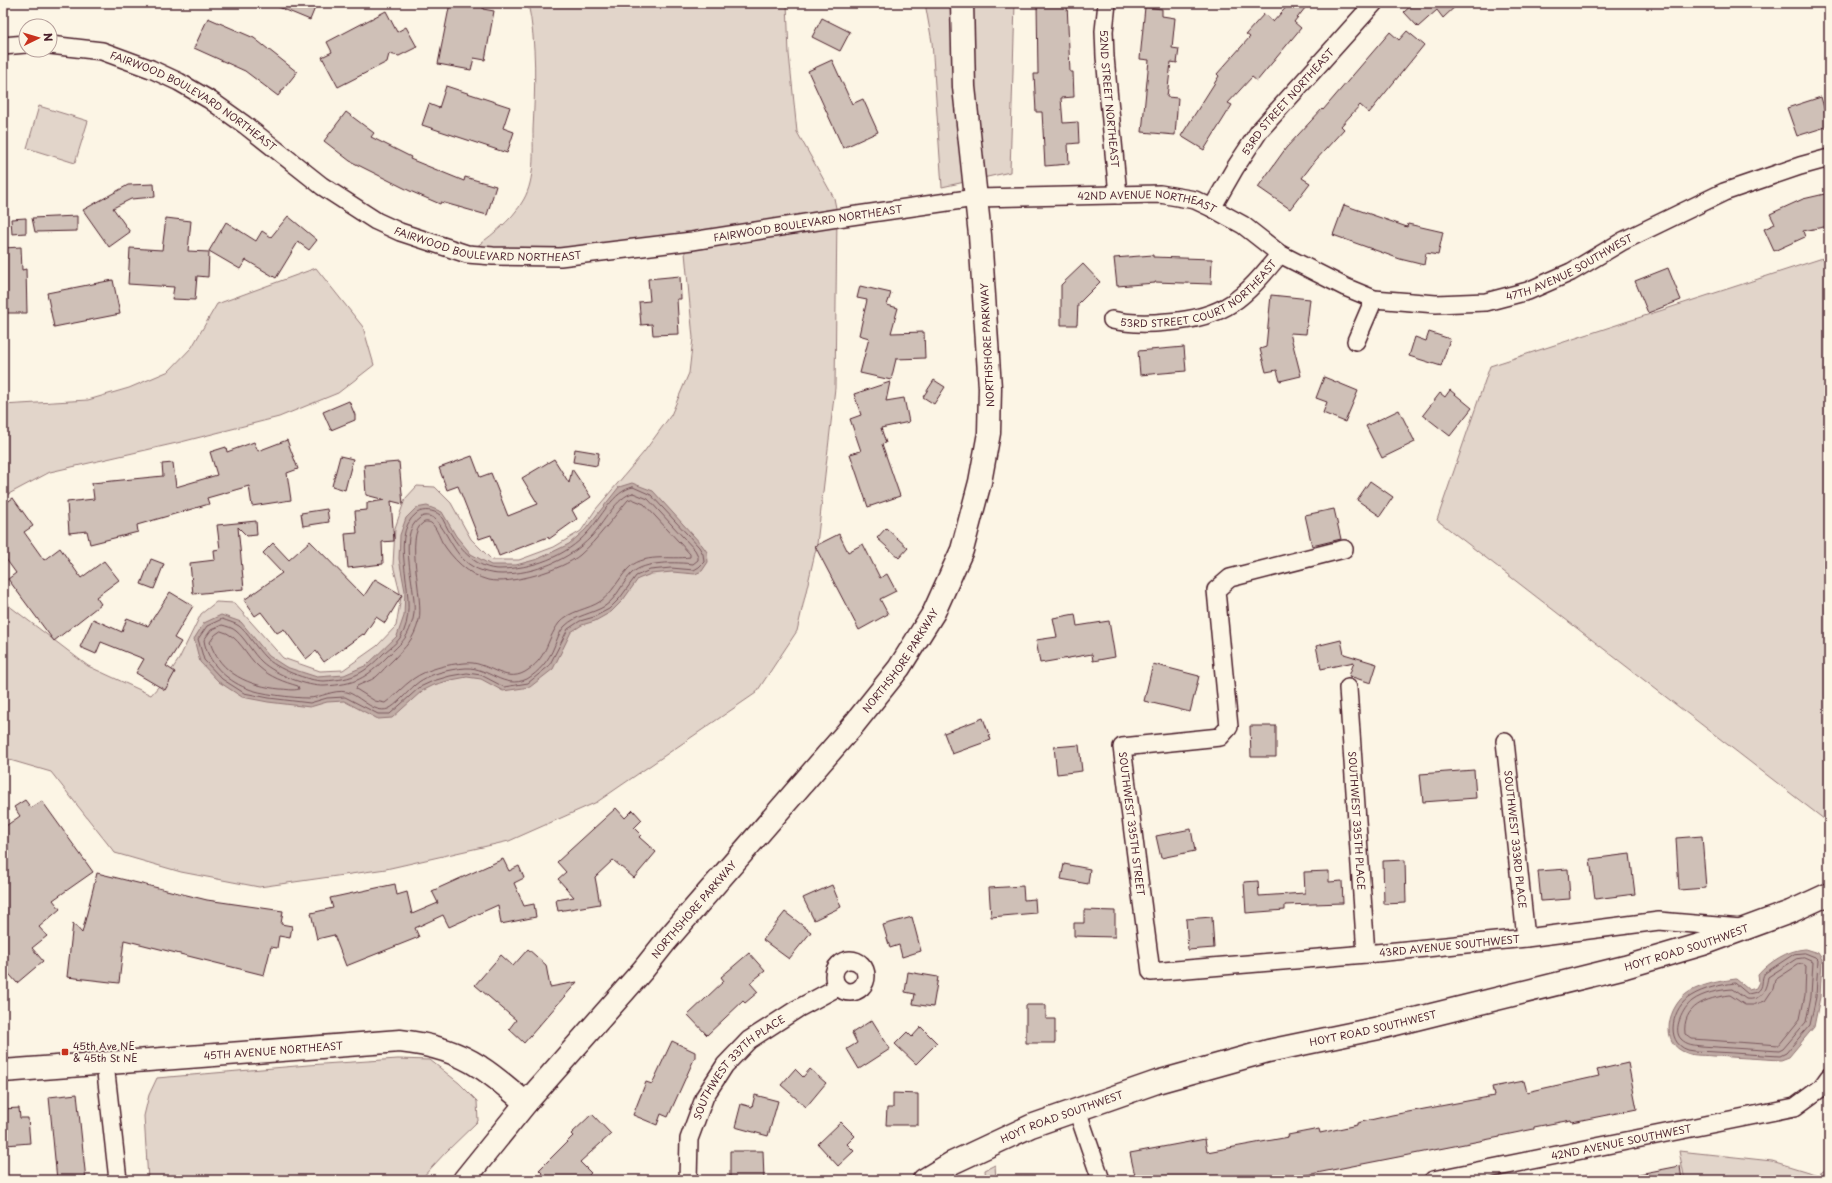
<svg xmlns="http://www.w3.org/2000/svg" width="1832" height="1183" viewBox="0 0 1832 1183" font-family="'Playpen Sans',sans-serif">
  <rect width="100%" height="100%" fill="#fcf5e5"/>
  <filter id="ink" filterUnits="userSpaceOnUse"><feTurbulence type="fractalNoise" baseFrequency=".025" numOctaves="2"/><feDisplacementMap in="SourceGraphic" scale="8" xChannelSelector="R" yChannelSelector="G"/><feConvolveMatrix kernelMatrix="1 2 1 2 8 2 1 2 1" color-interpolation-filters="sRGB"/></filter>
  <g filter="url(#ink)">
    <path fill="#e2d5ca" stroke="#967a7a" d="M528 3H787L789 54 797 132 834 198 837 213 835 388 817 544 797 631 756 693 597 802 509 841 386 869 259 887 181 872 115 853 51 772 3 758V594L8 605 88 666 151 695 167 677 179 659 201 614 216 602 234 603 283 658 320 671 343 670 377 646 396 626 401 597 393 565 395 528 405 499 417 486 435 487 451 503 471 539 492 560H519L554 547 581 531 596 509 644 452 671 415 689 373 693 338 684 242 467 254C487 238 512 222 524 199 535 179 533 153 533 130 535 88 537 44 528 3Z
      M925 3H1015L1010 172 942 187 932 42Z
      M39 106 88 121 75 163 27 148Z
      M1829 256V823L1437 520 1490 366Z
      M316 268 363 327 374 365 338 393 279 417 181 442 50 472 3 497V405L88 400 129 388 169 371 192 347 217 304Z
      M398 1059 430 1060 459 1083 477 1101 478 1121 446 1152 420 1180H148L144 1116 149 1095 157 1078 308 1065Z
      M1679 1151 1772 1161 1818 1175 1829 1167V1180H1685Z
      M995 1165 996 1180H986L985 1170Z"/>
    <path fill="#c0aca5" stroke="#917474" d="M632 483 653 491 702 545 707 552 708 562 702 571 695 574 672 572 651 574 638 579 623 600 611 612 595 621 582 625 571 632 553 669 530 687 503 691 481 679 467 677 451 680 434 685 422 691 392 718 378 719 344 701 327 702 310 707 268 702 242 697 219 682 200 662 194 639 204 623 221 615 241 622 269 656 286 667 317 677 344 675 367 665 397 636 404 616 405 591 399 559 400 535 406 518 416 508 427 506 442 512 456 536 471 554 491 565H516L538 559 569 544 585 530 619 487Z
      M1805 949 1818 953 1822 959 1820 997 1814 1027 1789 1057 1781 1060C1759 1059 1736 1057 1714 1056 1706 1055 1694 1056 1687 1053 1658 1044 1668 1005 1689 992 1703 984 1720 981 1736 979L1749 990 1756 988 1759 982 1758 975C1769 962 1788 950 1805 949Z"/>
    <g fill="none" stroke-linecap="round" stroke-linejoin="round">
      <path stroke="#79575c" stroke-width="1" d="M633 487 651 495 699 547 703 554 704 562 699 567 694 570 671 568 650 570 636 576 620 598 609 609 594 617 580 621 568 629 549 666 528 683 504 687 481 675 467 673 450 676 433 681 420 687 390 714H378L345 697 327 698 310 703 269 698 244 693 222 679 204 660 198 639 207 626 222 619C227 621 235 623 239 626 248 633 256 648 265 657 277 669 308 681 324 681 355 679 363 674 384 653 389 648 396 644 400 638 424 603 384 538 417 513 423 509 434 510 440 515 444 520 447 529 451 534 461 551 478 569 499 569 531 569 566 557 588 532 601 518 613 491 633 487Z
        M633 493 648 499 695 550 698 556V560L693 564C677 562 645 561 632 573 622 583 617 598 605 606 592 614 576 615 565 626 559 632 557 640 554 647 549 660 539 672 527 679 503 690 489 667 466 668 450 669 427 674 415 685 408 691 396 706 388 709 374 714 360 696 347 692 333 689 321 698 308 698 294 698 259 694 246 688 226 680 207 662 204 640L211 630 222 625C226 626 233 628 236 631 246 639 252 653 262 662 275 674 307 687 325 686 356 684 365 679 387 657 401 642 407 641 413 619 420 593 394 535 420 518 424 514 433 516 436 520 447 532 452 549 465 561 475 570 489 574 502 574 534 574 569 560 591 537 603 524 617 496 633 493Z
        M632 499 644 504 690 554V557C671 560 642 552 627 570 618 580 612 593 601 601 588 610 570 610 559 623 545 642 548 658 525 672 504 684 487 660 465 663 448 664 427 669 413 679 403 686 395 696 385 703L375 701 356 689 357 686C363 683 370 681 376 677 382 672 387 665 393 660 407 645 413 641 419 620 424 599 404 534 423 523 425 521 429 522 431 523 436 527 439 536 442 542 452 558 468 575 488 580 511 585 562 570 580 555 598 539 612 519 628 500Z
        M221 631C239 635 246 656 259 667 270 677 284 682 298 686L299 689C293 691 286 689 280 689 250 686 220 674 210 642L215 635Z
        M1805 953 1815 957 1818 960 1816 997 1810 1025 1786 1053 1780 1056C1758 1055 1737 1053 1716 1052 1707 1051 1696 1052 1688 1050 1663 1042 1673 1006 1691 996 1704 988 1720 985 1735 983L1748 994 1757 992C1765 987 1760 979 1765 973L1794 954Z
        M1804 958 1813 962 1811 996 1806 1022 1783 1049 1779 1051 1701 1046C1694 1045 1687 1045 1681 1039 1672 1030 1683 1008 1692 1001 1703 993 1719 990 1732 989L1746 999C1762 1001 1766 989 1768 977L1796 959Z
        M1803 964 1806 966 1805 995 1800 1019 1779 1045 1692 1039 1685 1034C1682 1006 1706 998 1730 995L1745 1005H1753L1765 1001 1773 989 1775 980 1798 965Z"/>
    </g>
    <path fill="#cfc0b7" stroke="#4a1f2b" d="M269 3H317L310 20Z
      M450 3H484L483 9 494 11 485 60 474 58 471 70 438 64Z
      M1037 3H1067L1070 72H1073L1074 97 1061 98 1063 123 1078 122 1079 143 1068 144 1069 164 1045 166 1042 112H1036L1034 74H1038Z
      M1290 3H1309L1294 22 1301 28 1257 81 1252 77 1228 103 1232 105 1204 150 1181 136 1219 76 1217 74 1250 37 1246 34 1264 14 1273 22Z
      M1414 3H1459L1443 18 1437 10 1418 27 1404 12Z
      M1145 7 1162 9V16L1175 18 1172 48 1179 49 1177 63 1171 62 1167 97 1178 98 1175 135 1142 132 1149 60 1140 59Z
      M386 11 397 32 406 27 417 47 399 56 389 54 387 62 338 87 322 57 332 52 327 42Z
      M208 18 254 38 297 72 278 96 245 71 194 48Z
      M822 18 850 32 840 51 812 37Z
      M1407 31 1424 45 1369 113 1360 105 1341 126 1344 129 1315 161 1302 178 1310 183 1290 209 1258 187 1286 148 1322 109 1323 110 1390 32 1399 40Z
      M832 60 852 104 863 99 878 132 843 148 808 71Z
      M446 86 510 107 503 128 514 132 507 153 422 125 429 104 439 108Z
      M1821 97 1829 126 1797 136 1787 108Z
      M346 112 374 133 371 137 411 157 410 159 464 181 465 177 496 186 487 215 441 202 440 204 410 191 350 161 324 141Z
      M154 184 155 197 131 199 113 208 130 232 109 247 83 210 128 185Z
      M1829 193V226L1803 231 1805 237 1774 251 1764 229 1775 224 1770 214 1803 199Z
      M1344 205 1407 227 1408 224 1443 232 1438 255 1426 253 1424 265 1400 259 1333 235Z
      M77 216V231L35 232 32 218Z
      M288 216 317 240 309 250 298 242 276 278 246 260 240 269 209 251 226 222 256 241 262 231 271 237Z
      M26 218V233L12 234 11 219Z
      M166 218 191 221 188 251 209 252 208 277 197 276 195 300 172 299 174 287 128 284 130 248 162 250Z
      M21 247 22 270 26 269 27 313H3V248Z
      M1153 255V257L1212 259 1211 284 1155 282V283L1117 286 1114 258Z
      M1083 264 1100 282 1078 304 1077 325H1061V285Z
      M1668 268 1681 300 1648 313 1635 281Z
      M680 276 681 299H677L679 334 653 335 652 324 641 325 639 302 650 301 648 279Z
      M113 280 120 314 54 327 47 293Z
      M860 286 891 293 887 305 898 308 891 333 924 332 925 358 896 359 891 380 860 373 869 338 859 335 867 300 857 298Z
      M1271 295 1310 299 1306 334 1290 333 1301 376 1280 381 1277 370 1266 372 1260 349 1266 347Z
      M1429 332 1450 339 1441 366 1409 356 1415 337 1426 341Z
      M1184 347 1186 371 1140 375 1138 351Z
      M1324 377 1358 391 1345 422 1323 413 1327 402 1316 398Z
      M934 380 945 387 934 404 923 397Z
      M890 382 886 401 904 398 909 422 881 428 886 443 882 444 900 496 868 507 850 454 861 451 850 419 861 415 854 394Z
      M1450 390 1472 408 1450 436 1423 415 1440 393 1445 397Z
      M349 401 355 415V420L331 430 323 412Z
      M1399 410 1415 442 1382 458 1366 426Z
      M287 440 298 469 287 473 291 500 252 506 249 486 207 498 209 504 137 525 138 532 90 544 87 531 69 533 67 502 94 499 92 483 163 476 162 464 173 463 176 487 217 475 210 452 226 447 227 452 254 442 258 451Z
      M575 449 599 453 597 466 573 462Z
      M340 456 353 459 345 490 332 486Z
      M472 456 480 477 491 473 508 516 538 504 522 478 554 459 569 483 572 469 591 497 572 510 577 519 549 539 548 537 499 556 491 535 479 539 458 486 447 490 439 468Z
      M399 462 403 504 391 501 394 541 382 542 383 564 348 568 345 534 357 533 355 511 367 510V503L385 500 366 495 364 465Z
      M1370 481 1393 497 1380 516 1357 500Z
      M13 498 33 526 24 532 44 560 60 548 81 578 104 561 119 580 96 597 101 604 54 641 8 579 16 573 3 555V505Z
      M327 509 329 522 303 526 301 513Z
      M1334 509 1341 539 1312 546 1305 515Z
      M256 521 257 535 247 536 238 527 244 589 193 594 190 563 215 560 214 550 220 549 217 525Z
      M886 528 908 548 899 558 877 538Z
      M839 534 848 552 863 544 880 578 887 574 896 591 880 599 888 614 859 630 815 546Z
      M310 541 364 596 375 579 402 595 385 623 376 617 364 635 363 634 324 662 316 651 306 659 284 629 277 633 261 612 255 616 244 600 282 573 263 553 273 543 289 560Z
      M151 559 164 564 154 589 141 584Z
      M170 592 193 606 174 638 181 642 166 666 175 672 165 690 136 673 144 659 101 642 96 654 80 647 93 619 122 632 127 618 148 626Z
      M1075 614 1077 626 1109 621 1115 657 1093 661 1092 654 1040 663 1036 640 1057 637 1053 618Z
      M1341 640 1344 654 1377 664 1371 683 1349 676 1354 662 1321 669 1316 646Z
      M1153 664 1199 676 1190 712 1144 701Z
      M983 718 991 740 952 754 944 733Z
      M1250 726H1276V757H1251Z
      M1079 745 1082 771 1057 774 1054 747Z
      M1474 770 1476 798 1423 802 1420 774Z
      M25 800 31 808 42 801 93 872 53 900 60 909 39 927 47 936 32 948 43 961 17 983 3 967V828L20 816 14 807Z
      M616 808 625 818 633 810 642 820 634 828 641 835 639 837 656 852 634 878 613 860 595 877 600 904 558 911 556 900 574 897 558 879 566 872 557 862Z
      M1191 829 1195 851 1161 858 1156 836Z
      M1702 836 1706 888 1679 890 1676 838Z
      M1630 854 1635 894 1595 899 1590 859Z
      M503 859 509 871 519 866 524 878 514 883 524 906 534 904 536 917 501 924 498 905 449 927 443 915 415 928 419 937 346 966 334 935 317 939 311 913 333 908 330 898 395 884 397 895 407 892 412 914 438 903 432 891Z
      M1405 860 1406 903 1384 904 1383 861Z
      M1064 864 1090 869 1088 884 1061 879Z
      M1568 869 1570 899 1541 901 1538 871Z
      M1329 871V882L1342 881 1343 903 1285 905V910L1246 913 1244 882 1258 881 1259 896 1305 893 1304 872Z
      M97 873 207 900 283 911 281 924 292 926 290 938 279 936 277 948 271 947 264 975 124 940 119 983 67 977 73 923 82 933Z
      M832 885 841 907 814 920 803 898Z
      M1023 886 1024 900 1035 899 1036 913 991 917 989 888Z
      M1084 910 1115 911V937L1074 936V923H1084Z
      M785 912 811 932 789 959 763 940Z
      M912 917 921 951 902 957 899 945 890 948 883 925Z
      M1212 917 1214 948 1188 950 1186 919Z
      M528 949 546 965 550 987 577 982 524 1043 509 1029 516 1020 475 985 501 955 513 966Z
      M749 953 765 971 750 983 758 992 745 1003 743 1001 707 1035 688 1015 724 981 721 977Z
      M908 972 938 977 933 1007 913 1004 915 994 905 992Z
      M1026 1005H1046V1019H1055V1043H1026Z
      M872 1020 890 1049 859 1069 847 1049 857 1043 852 1033Z
      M921 1027 937 1043 916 1064 895 1044 907 1032 912 1037Z
      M672 1041 695 1052V1057L668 1117 661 1114 657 1125 633 1115 646 1082 652 1084Z
      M1628 1063 1637 1109 1572 1122 1571 1120 1534 1127V1129L1500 1136V1137L1281 1180H1142L1141 1175 1135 1176 1130 1153 1205 1139 1207 1152 1289 1137 1288 1135 1319 1129 1320 1133 1357 1125V1123L1392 1115 1494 1096 1492 1087 1524 1081 1527 1092 1599 1076 1597 1070Z
      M795 1069 803 1077 810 1069 826 1083 806 1107 781 1085Z
      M893 1093 918 1094V1125H886L887 1108H893Z
      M77 1094 86 1180H57L49 1097Z
      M755 1095 778 1101 768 1136 735 1127 741 1104 752 1107Z
      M19 1108 20 1118H28L30 1143 6 1145 3 1109Z
      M592 1114 611 1134 580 1162 591 1173 584 1180H549L539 1170 573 1136 571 1134Z
      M841 1122 855 1136 847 1144 854 1151 838 1166 818 1144Z
      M730 1151H763L764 1180H730Z
      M1680 1166 1682 1180H1640L1639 1174Z"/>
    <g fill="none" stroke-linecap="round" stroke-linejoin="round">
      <g stroke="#4a1f2b" stroke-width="20">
        <g id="street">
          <path id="s1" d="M1107 3 1104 31 1105 57 1118 195"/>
          <path id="s2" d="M50 45 102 51 151 69 179 82 210 100 245 125 322 186 376 221 400 232 467 254 493 256 560 257 692 241 837 218 975 198 1160 194 1195 200 1212 208 1243 225 1280 254 1345 287 1374 299 1436 304 1486 302 1528 291 1571 272 1623 241 1724 192 1800 166 1829 158"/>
          <path d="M3 46 26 44"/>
          <path id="s3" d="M1212 208 1235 168 1260 130 1374 3"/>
          <path id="s4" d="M1112 320C1130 324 1148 324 1167 322 1226 318 1244 298 1280 254"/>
          <path d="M1356 341 1374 299"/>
          <path id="s5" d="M1344 549 1230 578 1216 590 1229 727 1220 737 1122 747 1151 972 1366 954 1526 938 1659 921 1741 928"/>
          <path id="s6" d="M1348 688 1366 954"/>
          <path id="s7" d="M1505 741 1526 938"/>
          <circle cx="850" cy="976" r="16"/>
          <path d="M105 1064 118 1180"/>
          <path d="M1077 1110 1101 1180"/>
          <path id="s8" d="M688 1180 689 1139 705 1096 725 1065 749 1040 797 1009 838 987"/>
          <path id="s9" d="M1433 1180 1795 1107 1821 1088 1829 1077"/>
        </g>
      </g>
      <g stroke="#4a1f2b" stroke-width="25">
        <g id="secondary">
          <path id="s10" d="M3 1071 400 1041C428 1044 456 1051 480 1067 496 1077 511 1091 526 1103"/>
          <path id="s11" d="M464 1180 526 1103 643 970 666 941 855 723 899 668 934 612 962 550 980 482 989 433 990 388 980 235 964 87 962 3"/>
          <path id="s12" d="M924 1180 952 1163 1031 1126 1157 1082 1268 1051 1379 1028 1625 967 1703 944 1790 912 1829 894"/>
        </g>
      </g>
      <use href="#street" stroke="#fcf5e5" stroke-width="17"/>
      <use href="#secondary" stroke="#fcf5e5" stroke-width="22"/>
    </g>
  </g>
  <rect fill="#c8321e" stroke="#fcf5e5" stroke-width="1.5" x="61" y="1048" width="8" height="8" rx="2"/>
  <g text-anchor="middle" stroke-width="3.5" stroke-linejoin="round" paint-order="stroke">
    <g font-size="10" fill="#4a1f2b" stroke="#fcf5e5">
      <text dy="4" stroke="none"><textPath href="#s1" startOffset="96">52ND STREET NORTHEAST</textPath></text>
      <text dy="4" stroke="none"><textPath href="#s2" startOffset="157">FAIRWOOD BOULEVARD NORTHEAST</textPath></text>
      <text dy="4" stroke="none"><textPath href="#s3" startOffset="131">53RD STREET NORTHEAST</textPath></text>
      <text dy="4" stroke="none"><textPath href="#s2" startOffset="1159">42ND AVENUE NORTHEAST</textPath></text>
      <text dy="4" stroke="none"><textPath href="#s2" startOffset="817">FAIRWOOD BOULEVARD NORTHEAST</textPath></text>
      <text dy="4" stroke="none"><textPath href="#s2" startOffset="493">FAIRWOOD BOULEVARD NORTHEAST</textPath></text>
      <text dy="4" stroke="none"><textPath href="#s2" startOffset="1615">47TH AVENUE SOUTHWEST</textPath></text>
      <text dy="4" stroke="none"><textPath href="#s4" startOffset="96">53RD STREET COURT NORTHEAST</textPath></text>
      <text transform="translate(987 345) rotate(-93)" y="4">NORTHSHORE PARKWAY</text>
      <text dy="4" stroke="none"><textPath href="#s11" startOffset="679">NORTHSHORE PARKWAY</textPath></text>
      <text dy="4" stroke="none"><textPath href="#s6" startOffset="133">SOUTHWEST 335TH PLACE</textPath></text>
      <text dy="4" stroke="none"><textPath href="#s5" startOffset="463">SOUTHWEST 335TH STREET</textPath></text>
      <text dy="4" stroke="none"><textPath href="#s7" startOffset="99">SOUTHWEST 333RD PLACE</textPath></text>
      <text dy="4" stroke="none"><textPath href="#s11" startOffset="355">NORTHSHORE PARKWAY</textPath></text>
      <text dy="4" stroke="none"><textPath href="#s5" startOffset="912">43RD AVENUE SOUTHWEST</textPath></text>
      <text dy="4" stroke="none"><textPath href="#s12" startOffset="800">HOYT ROAD SOUTHWEST</textPath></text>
      <text dy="4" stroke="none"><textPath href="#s12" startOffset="476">HOYT ROAD SOUTHWEST</textPath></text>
      <text dy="4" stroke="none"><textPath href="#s10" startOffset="271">45TH AVENUE NORTHEAST</textPath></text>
      <text dy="4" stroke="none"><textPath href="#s8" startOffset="131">SOUTHWEST 337TH PLACE</textPath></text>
      <text dy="4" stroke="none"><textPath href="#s12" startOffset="152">HOYT ROAD SOUTHWEST</textPath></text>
      <text dy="4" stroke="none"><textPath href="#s9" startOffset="192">42ND AVENUE SOUTHWEST</textPath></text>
    </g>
    <g font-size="10" fill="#4a1f2b" stroke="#fcf5e5" text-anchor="start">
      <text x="73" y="1050">45th Ave NE<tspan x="73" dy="12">&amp; 45th St NE</tspan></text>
    </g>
  </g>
  <rect width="1832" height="1183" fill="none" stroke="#fcf5e5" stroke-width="16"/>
  <rect x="8" y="8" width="1816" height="1167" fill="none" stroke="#4a1f2b" stroke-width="1.5" filter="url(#ink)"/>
  <g transform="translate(38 38) rotate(85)"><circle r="19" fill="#fcf5e5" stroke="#b59f9b"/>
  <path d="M0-3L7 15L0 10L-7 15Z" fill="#c8321e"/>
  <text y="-6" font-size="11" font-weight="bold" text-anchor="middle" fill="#4a1f2b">N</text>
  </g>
</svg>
